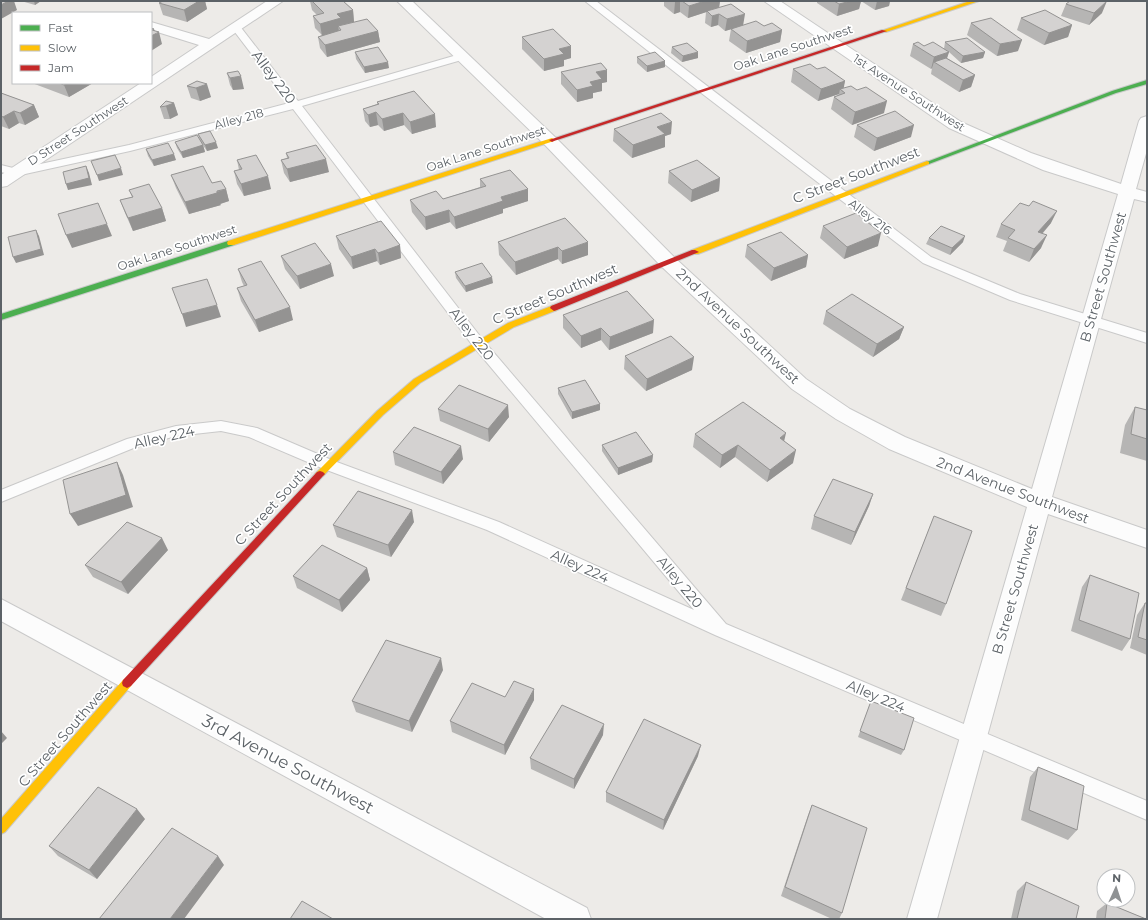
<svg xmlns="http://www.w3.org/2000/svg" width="1148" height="920" viewBox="0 0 1148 920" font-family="Montserrat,sans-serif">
  <rect width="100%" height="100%" fill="#edebe8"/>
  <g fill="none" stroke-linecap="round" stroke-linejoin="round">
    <g stroke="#c9c9c9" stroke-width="2">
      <path id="lane" d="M585 1H596L931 257 1020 294 1147 333V343L1010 300 923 263 700 92Z
        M236 24 239 25 298 101 457 55H465L466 57 465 59 302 106 483 340 726 624 1147 801V820L715 635 487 530 324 469 249 437 221 431 176 436 136 447 1 502V490L127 439 176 426 221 421 257 428 334 461 499 522 694 610 473 346 293 109 130 151 16 176 1 172V165L17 169 129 145 289 103 231 27Z"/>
    </g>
    <g stroke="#c9c9c9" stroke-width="2">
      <path id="street" d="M267 1H283L7 186 1 187V175L141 83H151V77L199 45 151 30V22L209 39Z
        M397 1H412L556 138 675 258 806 379 850 409 905 437 1032 489 1118 194 1043 170 949 128 764 1H780L961 122 1031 153 1121 184 1139 121 1141 118 1147 116V150L1136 189 1147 192V202L1134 199 1052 497 1147 530V548L1048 514 937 919H907L1027 507 889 449 836 419 792 389 661 266 544 144Z
        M1 599 587 908 591 919H546L1 621Z"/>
    </g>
    <g stroke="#c9caca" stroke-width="2">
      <path id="fast" d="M1147 80V84L1116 93 929 164H925L924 163 1112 91Z
        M228 241H234L235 243 234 245 1 320V314Z"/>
    </g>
    <g stroke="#c9caca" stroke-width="2">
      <path id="slow" d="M970 1H979L886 32 881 31Z
        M552 138 555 140 554 141 234 245H228L227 243 228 241Z
        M927 161 929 162V164L698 254H695L691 252 692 250Z
        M554 305 558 308 557 310 514 327 420 383 383 415 323 476H317L315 474 317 472 377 411 414 379 508 323Z
        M127 678 131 680 132 683 131 686 5 832 1 834V819L123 680Z"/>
    </g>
    <g stroke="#c9caca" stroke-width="2">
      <path id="jam" d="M882 30 887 31 554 141 552 142 549 140Z
        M692 250H695L699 252 557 310 554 311 550 308 551 306Z
        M320 471 323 472 325 474 323 476 131 686 127 688 123 686 122 683 123 680 317 472Z"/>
    </g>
    <use href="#lane" fill="#fcfcfc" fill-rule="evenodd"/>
    <use href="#street" fill="#fcfcfc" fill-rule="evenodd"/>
    <use href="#fast" fill="#4caf50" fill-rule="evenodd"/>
    <use href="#slow" fill="#ffc107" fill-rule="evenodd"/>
    <use href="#jam" fill="#c62828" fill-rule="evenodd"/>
  </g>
  <path fill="#b6b5b4" d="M21 1H41L35 5Z
    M163 1H205L207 9 187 22 163 15 159 3Z
    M310 1H343L353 10 354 22 378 31 380 42 327 57 320 48 318 37 322 35 315 28 313 16 317 15 312 10Z
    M664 1H720L719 8 743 25 764 26 782 30 780 42 746 53 729 41 731 29 725 31 718 25 711 27 705 23 706 12 688 18 680 12 674 14 664 6Z
    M817 1H890L889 6 875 10 861 1 859 9 837 16 817 3Z
    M1066 4 1102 13 1089 25 1061 16Z
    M1021 18 1072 25 1068 37 1044 45 1017 30Z
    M971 23 1018 51 997 56 967 35Z
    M522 37 571 58 564 60V66L544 71 522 49Z
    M945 42 985 52 983 58 961 63 949 52 947 58 975 75 971 87 959 92 931 74 932 68 931 69 910 56 913 44 944 49Z
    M672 47 698 58 682 62 671 53Z
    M355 52 389 68 365 73 356 59Z
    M637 57 665 61V67L647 72 637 63Z
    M793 69H817L845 81 843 88 884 113 852 125 831 109 834 97 838 95 839 94 818 101 791 82Z
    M561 72 607 82 602 83V91L593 93V98L577 102 561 84Z
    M227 73 244 89 233 90 230 85Z
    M197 81 211 97 200 101 191 98 187 86Z
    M32 83H93L69 97Z
    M1 93 34 105 39 117 25 125 19 123 9 129 1 126Z
    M377 102 436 127 412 134 404 125 384 131 378 125 370 127 365 121 363 109 377 104Z
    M174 103 178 115 170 119H164L160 107Z
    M857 125 911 137 874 151 854 137Z
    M614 129 671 134 665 136V147L632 158 613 141Z
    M198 134 218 148 207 151 200 141Z
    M175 142 203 145 205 152 183 158 177 148Z
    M146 149 176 160 154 166 148 156Z
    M286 153 329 172 290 182 284 173 281 160 287 158Z
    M237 160 271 189 244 196 237 184 234 171 239 170Z
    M669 171 720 178 719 191 691 202 668 183Z
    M171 175 212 183 226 189 229 201 220 204 221 205 189 214 176 188Z
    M480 179 528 189V201L503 209V213L456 229 450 222 426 230 412 212 410 200 443 199 480 187Z
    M129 190 162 208 166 221 133 231 125 213 120 200 132 197Z
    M565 218 588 255 562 264 558 259 516 275 499 255 498 242Z
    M1051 223 1043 233 1041 248 1029 262 1003 251 1007 241 996 237 1001 224Z
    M823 226 878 246 844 259 820 238Z
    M336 236 400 245 401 258 380 265 377 261 353 269 339 249Z
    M929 238 963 242 950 255 926 244Z
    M747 245 808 255 806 267 771 281 745 257Z
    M281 256 334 276 300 289 285 269Z
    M238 269 293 320 259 332 241 301 237 288 244 286 242 282Z
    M455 272 493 283 466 292 456 278Z
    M826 311 904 327 899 339 873 357 823 324Z
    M563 315 653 333 609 350 601 340 581 348 563 328Z
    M625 356 692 370 646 391 624 369Z
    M558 388 600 410 572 419 558 394Z
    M1135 407 1147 410V461L1120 453 1125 425Z
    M438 409 509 417 489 442 440 421Z
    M695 434 784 441 793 463 767 482 735 457 720 468 693 447Z
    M602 445 653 455 652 462 618 475 602 451Z
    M393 452 463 459 443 484 395 465Z
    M873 494 869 506 851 545 811 529 814 516Z
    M934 516 946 604 941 616 901 600Z
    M414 522 391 557 337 537 333 525Z
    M168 550 128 594 93 577 85 565Z
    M367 568 370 580 342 612 297 588 293 576Z
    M1090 575 1130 639 1122 651 1071 631 1082 587Z
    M1145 603H1147V655L1130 648 1137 615Z
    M443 670 412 732 356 712 352 701Z
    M505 697 534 700 505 755 452 732 450 721Z
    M871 701 904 750 901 755 858 737Z
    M603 735 574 789 531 769 530 758Z
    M698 756 663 830 606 802V792Z
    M1038 767 1077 830 1068 840 1021 820 1030 777Z
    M812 805 842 913 839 919H832L781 896 808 815Z
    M145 819 97 879 58 856 49 846Z
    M1026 882 1076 919H1011L1017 891Z
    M1107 903 1146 919H1096L1097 911Z"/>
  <path fill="#949392" d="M8 1H14L17 10 1 19V5Z
    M34 1H41L35 5Z
    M199 1H205L207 9 187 22 184 10Z
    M677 1H680V12L674 14 675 2Z
    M705 1H720L719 8 688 18 689 6Z
    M851 1H861L859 9 837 16 839 4Z
    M877 1H890L889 6 875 10Z
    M1107 1 1102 13 1089 25 1094 13Z
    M353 10 354 22 338 26 339 31 322 36 320 24 337 14Z
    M719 14 718 25 711 27 712 16Z
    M745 14 743 26 725 31 727 19Z
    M1072 25 1068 37 1044 45 1049 33Z
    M154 29 156 34 159 32 162 44 151 51V36L152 30Z
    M782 30 780 42 746 53 747 41Z
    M378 31 380 42 327 57 325 45Z
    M1022 40 1018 51 997 56 1000 44Z
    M571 46V58L564 60V66L544 71V59L559 49Z
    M698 52V58L682 62 683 56Z
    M949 52 945 64 934 62 932 68 931 69 934 57Z
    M985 52 983 58 961 63 963 56Z
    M665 61V67L647 72V66Z
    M388 62 389 68 365 73 364 67Z
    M607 70V82L602 83V91L593 93V98L577 102V90L596 72Z
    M975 75 971 87 959 92 963 80Z
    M241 76 244 89 233 90 230 78Z
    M845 81 843 92 840 89 839 94 818 101 821 89Z
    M67 83H93L69 97 64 85Z
    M207 84 211 97 200 101 196 88Z
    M887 101 884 113 852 125 855 112Z
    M174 103 178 115 170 119 166 106Z
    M34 105 39 117 25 125 20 113Z
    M14 111 19 123 9 129 3 117Z
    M376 112 378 125 370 127 368 115Z
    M403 113 404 125 384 131 382 119Z
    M435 114 436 127 412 134 410 122Z
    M672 122 671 134 665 136V147L632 158 633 145 657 127Z
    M914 125 911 137 874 151 877 138Z
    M216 142 218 148 207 151 205 145Z
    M203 145 205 152 183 158 181 152Z
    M174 154 176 160 154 166 152 160Z
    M326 159 329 172 290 182 287 169Z
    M86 166 89 173 92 185 68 190 66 184Z
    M121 168 123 175 99 181 97 175Z
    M268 176 271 189 244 196 241 184Z
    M720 178 719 191 691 202 692 190Z
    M226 189 229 201 220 204 221 205 189 214 185 202Z
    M528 189V201L503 209V213L456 229 454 217 501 197Z
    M162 208 166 221 133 231 128 218Z
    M449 210 450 222 426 230 425 217Z
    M1057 211 1051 223 1033 244 1038 232Z
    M107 224 112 236 72 248 66 235Z
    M36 230 39 236 44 255 16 263 13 257Z
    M881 233 878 246 844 259 847 247Z
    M1047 235 1041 248 1029 262 1034 249Z
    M965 236 963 242 950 255 952 248Z
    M588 242V255L562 264V251Z
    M400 245 401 258 380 265 378 253Z
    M558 247V259L516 275 515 262Z
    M375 249 377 261 353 269 351 257Z
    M808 255 806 267 771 281 774 268Z
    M331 264 334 276 300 289 297 276Z
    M492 277 493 283 466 292 465 286Z
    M217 305 221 317 186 327 182 314Z
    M290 307 293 320 259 332 255 320Z
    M654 320 653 333 609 350 610 337Z
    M904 327 899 339 873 357 877 344Z
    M601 328V340L581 348V336Z
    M694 357 692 370 646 391 647 379Z
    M600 404V410L572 419V412Z
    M508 405 509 417 489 442 488 429Z
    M786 433 783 446 780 438Z
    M738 445 735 457 720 468 722 455Z
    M461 446 463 459 443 484 441 472Z
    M796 450 793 463 767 482 770 470Z
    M653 455 652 462 618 475V468Z
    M117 462 123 475 133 507 78 526 70 514Z
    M873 494 869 506 851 545 855 532Z
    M412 510 414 522 391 557 388 545Z
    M162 538 168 550 128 594 121 582Z
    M367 568 370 580 342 612 339 600Z
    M441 658 443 670 412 732 409 721Z
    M534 689V700L505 755 504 745Z
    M604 724 603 735 574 789V779Z
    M1 731 7 738 1 744Z
    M701 745 698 756 663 830 664 820Z
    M137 809 145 819 97 879 89 870Z
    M218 856 224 865 184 919H170Z"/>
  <path fill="#d4d2d1" stroke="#949392" d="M1 1H8L1 5Z
    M163 1H199L184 10 159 3Z
    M312 1H343L353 10 337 14 341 18 320 24 313 16 324 13Z
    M682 1H705L689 6Z
    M834 1H851L839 4Z
    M1070 1H1107L1094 13 1066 4Z
    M731 4 745 14 727 19 719 14 712 16 707 11Z
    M1045 10 1072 25 1049 33 1021 18Z
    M991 18 1022 40 1000 44 971 23Z
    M367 19 378 31 325 45 318 37 341 30 338 26Z
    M756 21 764 26 772 23 782 30 747 41 731 29Z
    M151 28 154 29 152 30 159 32 151 36Z
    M553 29 571 46 559 49 564 54 544 59 522 37Z
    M967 38 985 52 963 56 945 42Z
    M918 42 924 46 933 42 949 52 934 57 913 44Z
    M687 43 698 52 683 56 672 47Z
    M378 47 388 62 364 67 355 52Z
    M655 52 665 61 647 66 637 57Z
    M946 58 975 75 963 80 934 62Z
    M601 63 607 70 596 72 602 79 590 82 593 86 577 90 561 72Z
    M810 64 817 69 825 67 845 81 821 89 793 69Z
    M238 71 241 76 230 78 227 73Z
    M197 81 207 84 196 88 187 86Z
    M59 83H67L64 85Z
    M851 86 857 90 866 87 887 101 855 112 834 97 845 93 840 89Z
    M414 91 435 114 410 122 403 113 382 119 376 112 368 115 363 109 379 104 377 102Z
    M1 93 34 105 20 113 14 111 3 117 1 116Z
    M166 101 174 103 166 106 160 107Z
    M895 111 914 125 877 138 857 125Z
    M661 113 672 122 657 127 665 134 633 145 614 129Z
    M210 131 216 142 205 145 198 134Z
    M197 135 203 145 181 152 175 142Z
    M168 143 174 154 152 160 146 149Z
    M316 145 326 159 287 169 281 160 289 158 286 153Z
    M115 155 121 168 97 175 91 161Z
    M256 155 268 176 241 184 234 171 242 169 237 160Z
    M697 160 720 178 692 190 669 171Z
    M86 166 89 178 66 184 63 172Z
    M203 166 212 183 221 181 226 189 217 191V193L185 202 171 175Z
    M510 170 528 189 501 197 503 201 454 217 449 210 425 217 410 200 436 191 443 199 486 186 480 179Z
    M149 184 162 208 128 218 120 200 133 197 129 190Z
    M1033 201 1057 211 1038 232 1047 235 1034 249 1008 238 1015 230 1001 224 1020 203 1029 206Z
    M98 203 107 224 66 235 58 214Z
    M856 213 881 233 847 247 823 226Z
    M565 218 588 242 562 251 558 247 515 262 498 242Z
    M381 221 400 245 378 253 375 249 351 257 336 236Z
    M941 226 965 236 952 248 929 238Z
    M36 230 41 249 13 257 8 237Z
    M781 232 808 255 774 268 747 245Z
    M315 243 331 264 297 276 281 256Z
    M261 261 290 307 255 320 237 288 247 285 238 269Z
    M482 263 492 277 465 286 455 272Z
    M207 279 217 305 182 314 172 288Z
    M627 291 654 320 610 337 601 328 581 336 563 315Z
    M852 294 904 327 877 344 826 311Z
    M671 336 694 357 647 379 625 356Z
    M585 380 600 404 572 412 558 388Z
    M459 385 508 405 488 429 438 409Z
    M743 402 786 433 780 438 796 450 770 470 738 445 722 455 695 434Z
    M1135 407 1147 410V439L1131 434Z
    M414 427 461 446 441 472 393 452Z
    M636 432 653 455 618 468 602 445Z
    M117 462 126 495 70 514 63 480Z
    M833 479 873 494 855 532 814 516Z
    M358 491 412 510 388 545 333 525Z
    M934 516 972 531 946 604 906 588Z
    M127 522 162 538 121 582 85 565Z
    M322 545 367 568 339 600 293 576Z
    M1090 575 1139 593 1130 639 1079 620Z
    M1145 603H1147V640L1138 637Z
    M386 640 441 658 409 721 352 701Z
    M514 681 534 689 504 745 450 721 472 683 505 697Z
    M871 701 914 718 904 750 860 731Z
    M562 705 604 724 574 779 530 758Z
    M644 719 701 745 664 820 606 792Z
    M1038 767 1084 786 1077 830 1029 810Z
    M98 787 137 809 89 870 49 846Z
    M812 805 867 828 842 913 785 887Z
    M172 828 218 856 170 919H99Z
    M1026 882 1079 906 1076 919H1017Z
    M302 901 333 919H290Z
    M1107 903 1146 919H1105Z"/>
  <g text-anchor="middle" stroke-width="3.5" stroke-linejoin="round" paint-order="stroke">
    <g font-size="12" fill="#5c6267" stroke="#fff">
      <text transform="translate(793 48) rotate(-18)" y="4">Oak Lane Southwest</text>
      <text transform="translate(909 93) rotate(33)" y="4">1st Avenue Southwest</text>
      <text transform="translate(239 119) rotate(-15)" y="4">Alley 218</text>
      <text transform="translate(78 131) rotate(-33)" y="4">D Street Southwest</text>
      <text transform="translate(486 149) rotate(-18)" y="4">Oak Lane Southwest</text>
      <text transform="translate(870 217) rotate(37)" y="4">Alley 216</text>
      <text transform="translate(177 248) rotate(-18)" y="4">Oak Lane Southwest</text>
    </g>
    <g font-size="14" fill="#5c6267" stroke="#fff">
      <text transform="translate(274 77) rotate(53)" y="5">Alley 220</text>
      <text transform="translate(856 175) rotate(-21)" y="5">C Street Southwest</text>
      <text transform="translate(1103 277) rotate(-74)" y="5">B Street Southwest</text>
      <text transform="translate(555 294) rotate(-23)" y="5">C Street Southwest</text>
      <text transform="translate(738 326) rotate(43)" y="5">2nd Avenue Southwest</text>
      <text transform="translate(472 334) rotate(52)" y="5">Alley 220</text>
      <text transform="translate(164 437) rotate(-13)" y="5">Alley 224</text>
      <text transform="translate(1013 490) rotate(21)" y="5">2nd Avenue Southwest</text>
      <text transform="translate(283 494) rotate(-47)" y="5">C Street Southwest</text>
      <text transform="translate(580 566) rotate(24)" y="5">Alley 224</text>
      <text transform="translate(680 582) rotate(50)" y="5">Alley 220</text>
      <text transform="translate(1015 589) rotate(-74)" y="5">B Street Southwest</text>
      <text transform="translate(876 696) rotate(23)" y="5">Alley 224</text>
      <text transform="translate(65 734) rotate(-49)" y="5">C Street Southwest</text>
    </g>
    <g font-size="17" fill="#5c6267" stroke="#fff">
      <text transform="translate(288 764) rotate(28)" y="6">3rd Avenue Southwest</text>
    </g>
  </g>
  <rect width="1148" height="920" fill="none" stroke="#5c6267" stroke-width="4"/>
  <rect x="12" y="12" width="140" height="72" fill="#ffffff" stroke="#bec0c2"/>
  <rect x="20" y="25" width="20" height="6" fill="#4caf50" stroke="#bec0c2"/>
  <text x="48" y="32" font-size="12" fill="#5c6267">Fast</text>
  <rect x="20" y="45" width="20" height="6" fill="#ffc107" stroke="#bec0c2"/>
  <text x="48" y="52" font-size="12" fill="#5c6267">Slow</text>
  <rect x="20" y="65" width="20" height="6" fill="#c62828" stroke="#bec0c2"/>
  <text x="48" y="72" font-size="12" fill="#5c6267">Jam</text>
  <g transform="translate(1116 888) rotate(3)"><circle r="19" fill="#ffffff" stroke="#bec0c2"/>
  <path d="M0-3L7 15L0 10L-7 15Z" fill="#8f9294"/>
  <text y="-6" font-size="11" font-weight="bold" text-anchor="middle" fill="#5c6267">N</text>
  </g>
</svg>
